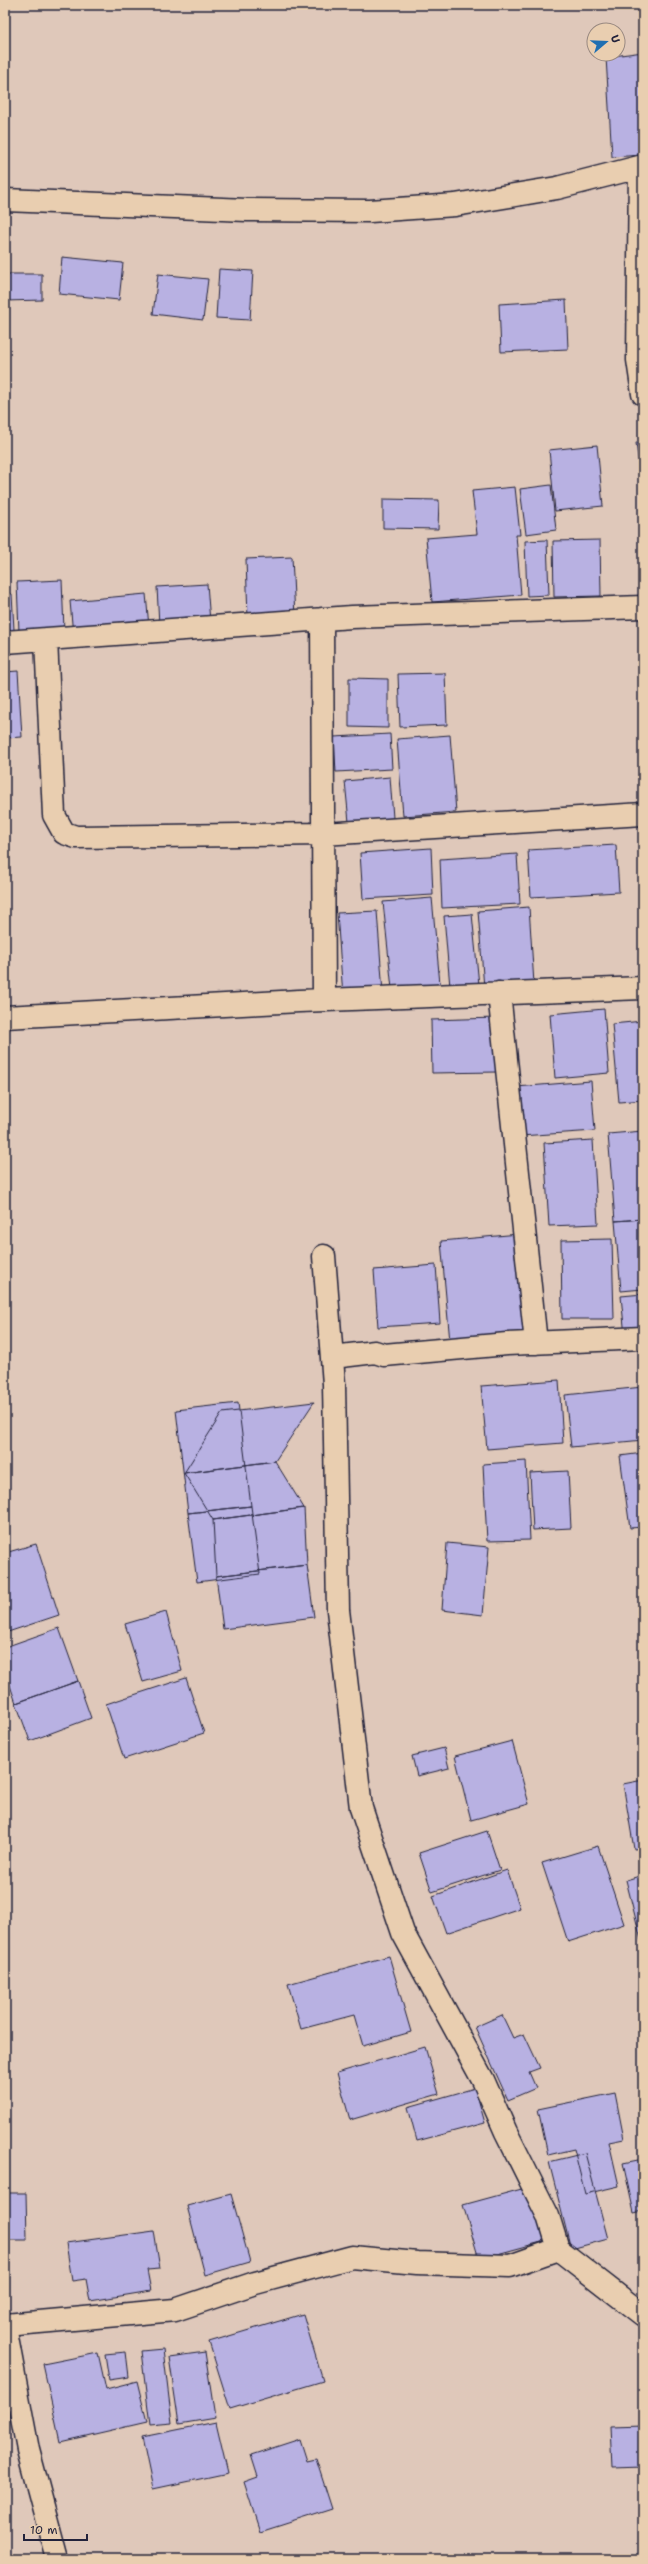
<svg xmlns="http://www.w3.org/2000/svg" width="648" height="2564" viewBox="0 0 648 2564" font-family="'Shantell Sans',sans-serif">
  <rect width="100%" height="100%" fill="#dfc8ba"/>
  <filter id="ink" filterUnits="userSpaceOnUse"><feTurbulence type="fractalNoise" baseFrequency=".025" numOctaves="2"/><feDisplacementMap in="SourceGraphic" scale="8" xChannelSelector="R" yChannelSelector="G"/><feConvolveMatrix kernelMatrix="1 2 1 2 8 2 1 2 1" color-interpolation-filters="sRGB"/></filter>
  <g filter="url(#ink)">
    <path fill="#b8b1e2" stroke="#22223b" d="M643 52V155L612 157 606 57Z
      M62 257 123 263 119 300 59 294Z
      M219 269 253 271 250 320 216 318Z
      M5 274H42V300L5 301Z
      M158 274 208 279 203 320 153 314Z
      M566 300 568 349 501 352 499 304Z
      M643 442V494L636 443Z
      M597 445 603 506 555 511 549 450Z
      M551 485 556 530 526 534 520 489Z
      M515 487 520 535H516L521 595 432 602 426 538 477 534 472 491Z
      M383 499 439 500 438 529 383 528Z
      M547 540 549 595 527 596 525 541Z
      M600 540 601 596 554 597 553 541Z
      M292 557 295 617 248 618 246 559Z
      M62 580 64 631 19 632 17 582Z
      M207 584 210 622 159 625 157 587Z
      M5 594H12L14 630 5 631Z
      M146 594 149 627 73 635 70 601Z
      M18 671 22 737 5 738V672Z
      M445 673 447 725 400 727 398 674Z
      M349 678 388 679V728L349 727Z
      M390 734 392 769 336 772 334 737Z
      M450 735 456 812 403 816 397 739Z
      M390 777 393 818 349 822 345 781Z
      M616 845 619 892 531 897 528 850Z
      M431 848 433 895 363 899 360 853Z
      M517 854 520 904 442 908 440 859Z
      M432 898 440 984 392 989 383 902Z
      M529 907 534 984 484 988 478 911Z
      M377 911 383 993 343 996 337 913Z
      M472 914 479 985 450 987 444 916Z
      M604 1009 609 1073 555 1078 550 1014Z
      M496 1018 497 1072 432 1073 431 1020Z
      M643 1021V1100L619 1102 612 1024Z
      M591 1081 595 1131 520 1136 516 1087Z
      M643 1131V1219L615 1221 608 1134Z
      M593 1140 598 1224 549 1226 544 1143Z
      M643 1219V1289L621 1291 615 1221Z
      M519 1234 528 1335 450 1342 441 1241Z
      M612 1239 614 1319H562L561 1240Z
      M436 1265 440 1323 378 1327 374 1270Z
      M643 1294V1335L625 1336 621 1296Z
      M5 1344 9 1364 5 1365Z
      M559 1380 563 1443 487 1449 481 1386Z
      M643 1387V1440L571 1447 565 1395Z
      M314 1402 275 1461 184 1473 222 1413Z
      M238 1403 251 1506 188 1513 176 1410Z
      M643 1453V1527L630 1528 620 1456Z
      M275 1461 304 1508 213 1520 184 1473Z
      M526 1461 530 1540 487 1541 483 1464Z
      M568 1471 571 1528 533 1530 530 1473Z
      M251 1506 260 1574 197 1582 188 1513Z
      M304 1508 307 1565 216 1576 213 1520Z
      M447 1543 489 1547 483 1615 442 1610Z
      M36 1544 59 1615 5 1633V1553Z
      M307 1565 314 1617 223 1629 216 1576Z
      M166 1612 182 1671 143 1682 125 1624Z
      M59 1628 78 1681 16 1703 5 1671V1647Z
      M186 1678 204 1733 124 1759 106 1704Z
      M78 1681 91 1718 30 1741 16 1703Z
      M512 1741 529 1804 471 1820 455 1756Z
      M444 1748 449 1768 417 1776 412 1756Z
      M643 1780V1848L634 1849 623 1784Z
      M487 1831 500 1870 432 1892 419 1853Z
      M598 1846 624 1924 568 1942 542 1863Z
      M507 1870 520 1908 446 1933 433 1896Z
      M643 1875V1944H642L626 1880Z
      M389 1956 411 2032 363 2046 354 2015 301 2029 288 1984Z
      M502 2015 513 2038 524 2034 540 2068 529 2072 536 2088 508 2100 475 2027Z
      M425 2047 439 2094 350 2120 337 2073Z
      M475 2088 485 2123 417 2141 408 2107Z
      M615 2093 624 2139 609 2142 619 2186 585 2194 574 2149 548 2155 538 2109Z
      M585 2153 608 2239 571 2249 549 2162Z
      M643 2159V2211L634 2213 623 2163Z
      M529 2187 545 2241 479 2259 463 2205Z
      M5 2193H26L27 2240H6Z
      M231 2194 250 2262 205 2275 187 2206Z
      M154 2231 160 2269 147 2270 151 2291 90 2301 86 2279 72 2281 66 2243Z
      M303 2314 323 2381 230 2409 209 2342Z
      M163 2349 172 2423 150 2425 141 2351Z
      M126 2352 129 2377 109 2380 105 2354Z
      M205 2352 215 2418 179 2424 169 2357Z
      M98 2353 106 2389 137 2381 147 2422 60 2442 43 2364Z
      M216 2422 228 2473 153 2489 142 2437Z
      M643 2426V2467L612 2468 610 2427Z
      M300 2439 307 2461 316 2459 332 2509 260 2532 244 2482 258 2477 251 2455Z"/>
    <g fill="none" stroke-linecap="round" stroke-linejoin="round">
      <g stroke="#22223b" stroke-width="25">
        <path id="street" d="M640 167 638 360 643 394
          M5 200 247 210 370 211 455 205 557 188 643 166
          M322 619 324 1000
          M46 639 54 815 64 833 76 837 323 834 643 814
          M5 642 352 617 643 607
          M499 993 536 1343
          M5 1017 299 1001 643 988
          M324 1256 334 1384 338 1610 361 1808 403 1933 483 2080 506 2132 548 2216 558 2249
          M333 1357 375 1352 384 1355 507 1344 643 1338
          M5 2325 175 2310 255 2283 352 2257 417 2263 510 2266 558 2249 643 2315
          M5 2327 28 2450 57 2559"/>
      </g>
      <use href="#street" stroke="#e9ceb0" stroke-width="22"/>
    </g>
  </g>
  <rect width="648" height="2564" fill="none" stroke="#e9ceb0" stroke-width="20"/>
  <rect x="10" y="10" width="628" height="2544" fill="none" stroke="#22223b" stroke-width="1.5" filter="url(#ink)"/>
  <g transform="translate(606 42) rotate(71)"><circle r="19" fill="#e9ceb0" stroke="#998981"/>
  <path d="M0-3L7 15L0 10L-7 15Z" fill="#1f6fb2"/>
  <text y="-6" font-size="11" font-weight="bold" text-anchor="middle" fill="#22223b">U</text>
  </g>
  <path d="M24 2534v6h63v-6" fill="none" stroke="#22223b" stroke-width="2"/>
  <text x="30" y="2534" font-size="12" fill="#22223b" stroke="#e9ceb0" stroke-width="3" paint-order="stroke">10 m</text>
</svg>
